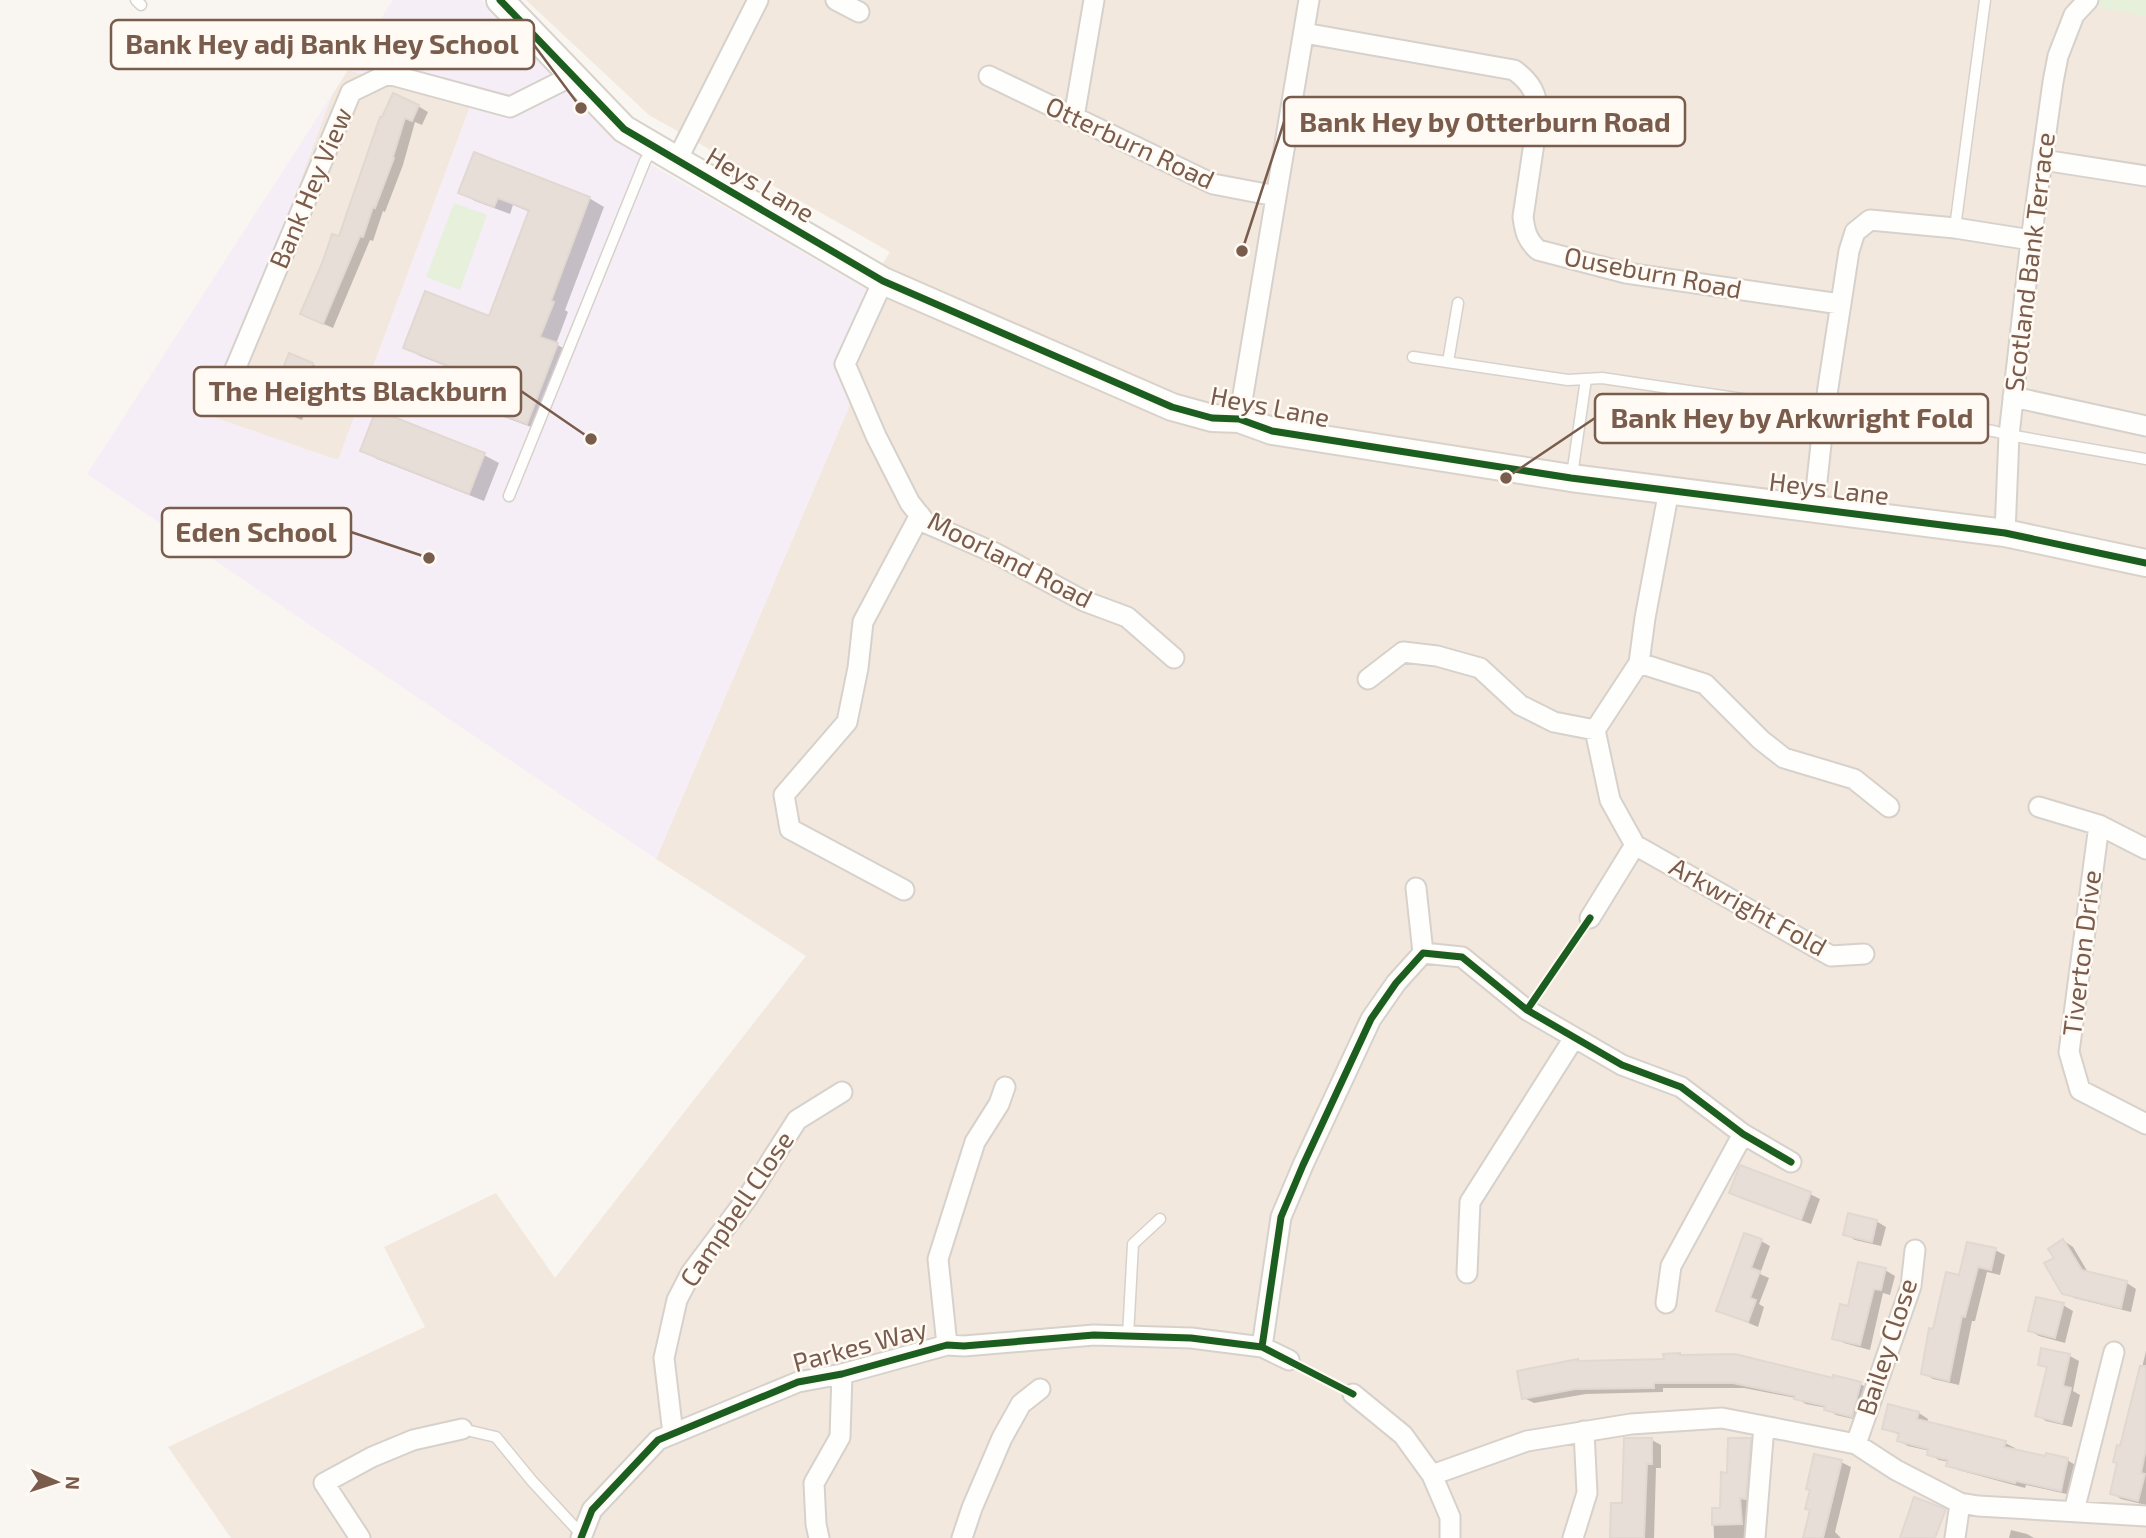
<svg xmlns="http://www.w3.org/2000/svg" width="2146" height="1538" viewBox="0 0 2146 1538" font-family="'Exo 2',sans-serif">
  <rect width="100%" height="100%" fill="#f9f5f0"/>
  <path fill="#f2e8de" d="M526 0H2146V1538H231L168 1447 425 1327 384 1247 496 1193 555 1278 806 956 656 859 848 409 866 289 890 252 649 115Z
    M348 70 471 104 338 461 212 417 332 95Z"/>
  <path fill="#f6eef6" d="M393 0H481L645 161 866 289 848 409 656 859 87 474 332 95 213 417 338 460 471 104 348 70Z"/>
  <path fill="#e7f0db" d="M2095 0H2146V16L2090 6Z
    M454 203 487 215 460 290 426 277Z"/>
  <path fill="#0003" d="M418 106 428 112 422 125 415 122 403 165 385 212 383 211 373 241 370 240 333 328 312 319 381 119Z
    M460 192 589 198 604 207 565 310 568 312 556 344 572 353 542 431 488 411 473 402 482 380 420 356 405 347 490 318 530 212 513 205 510 214 475 201Z
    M312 364 322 370 302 420 279 411Z
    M377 412 484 455 499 463 484 501 377 459 362 450Z
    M1731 1192 1810 1194 1820 1199 1811 1224 1740 1198Z
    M1876 1221 1886 1227 1881 1246 1855 1240 1845 1234Z
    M1761 1241 1770 1246 1760 1274 1769 1278 1759 1304 1764 1307 1758 1327 1718 1310Z
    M2064 1241 2073 1247 2089 1274 2127 1283 2136 1289 2131 1312 2074 1298 2064 1292 2056 1258Z
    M1995 1250 2005 1255 2000 1275 1987 1272 1975 1321H1972L1959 1385 1933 1379 1923 1373 1934 1331 1960 1277Z
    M1885 1270 1895 1276 1890 1295 1883 1293 1870 1350 1844 1343 1834 1338 1849 1308Z
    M2063 1305 2073 1311 2065 1343 2039 1336 2030 1331Z
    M2146 1351V1505L2121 1499 2112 1493Z
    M2070 1356 2079 1361 2073 1391 2080 1395 2072 1427 2046 1421 2037 1415 2048 1369 2040 1364Z
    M1577 1360 1582 1363 1834 1380 1860 1384 1870 1389 1862 1421 1836 1415 1827 1408 1806 1404 1796 1398 1744 1388H1663V1392L1586 1394 1534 1403 1524 1398Z
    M1919 1413 1928 1419 1927 1423 2005 1443 2015 1448 2014 1451 2067 1460 2077 1466 2071 1495 2026 1485 2025 1488 1958 1470 1948 1465 1949 1462 1939 1460 1929 1454 1930 1451 1908 1446 1899 1441 1900 1435 1884 1428Z
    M1652 1440 1661 1445V1468H1656L1654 1538H1611Z
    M1750 1440 1760 1446 1750 1538H1714L1713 1510 1722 1509 1729 1474Z
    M1841 1462 1851 1467 1835 1532 1841 1538H1805Z
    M2011 1530 2027 1534 2034 1538H2009Z"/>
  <path fill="#e6ded7" stroke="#e2d8d2" stroke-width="2" d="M393 93 419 105 412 121 405 118 393 157 394 158 375 208 373 207 363 237 360 236 323 324 300 314 323 261 332 234 339 236 380 117H382Z
    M474 152 590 197 551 301 554 302 540 337 558 343 527 424 471 403 480 378 403 348 425 291 489 316 529 210 498 198 494 207 458 193Z
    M289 353 313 363 292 416 268 407Z
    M376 410 485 453 469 494 360 451Z
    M1740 1165 1811 1192 1801 1220 1729 1193Z
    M1848 1213 1877 1220 1872 1242 1843 1235Z
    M1744 1233 1762 1239 1751 1268 1760 1271 1750 1298 1756 1300 1748 1322 1716 1311Z
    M2063 1239 2082 1270 2127 1281 2121 1308 2062 1294 2044 1263 2054 1258 2048 1249Z
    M1967 1242 1996 1248 1991 1270 1978 1267 1965 1317 1962 1316 1949 1381 1921 1374 1929 1328 1933 1329 1946 1272 1959 1275Z
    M1858 1262 1886 1268 1881 1290 1874 1289 1860 1345 1832 1339 1840 1304 1848 1306Z
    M2036 1297 2064 1303 2055 1338 2028 1331Z
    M2041 1348 2070 1354 2063 1386 2071 1388 2062 1423 2035 1416 2047 1367 2038 1365Z
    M1680 1353V1355L1735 1354 1833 1378V1375L1861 1382 1852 1417 1824 1410 1825 1406 1794 1399 1795 1396 1733 1383H1654V1388L1575 1389 1522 1399 1517 1371 1578 1359V1361L1664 1359 1663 1354Z
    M2140 1366H2146V1448L2141 1473 2145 1474 2138 1501 2110 1494 2117 1463 2113 1462 2117 1445 2120 1446Z
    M1888 1404 1919 1412 1917 1419 2006 1441 2004 1447 2045 1456 2046 1453 2068 1458 2061 1491 2016 1481 2015 1483 1946 1466 1948 1460 1927 1455 1928 1449 1897 1441 1899 1433 1882 1429Z
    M1624 1438H1652V1464H1647L1644 1538H1610L1611 1503H1622Z
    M1728 1438H1751L1746 1499 1740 1498 1742 1524 1712 1525V1508H1720L1721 1472 1727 1473Z
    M1814 1454 1842 1460 1823 1538H1803L1810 1510 1805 1509 1810 1490 1806 1489Z
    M1914 1497 1946 1509 1935 1538H1900Z"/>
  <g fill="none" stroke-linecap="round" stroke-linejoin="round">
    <g stroke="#d7d1cb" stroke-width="13">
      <path id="lane" d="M136 0 141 5
        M1955 228 1985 0
        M1413 357 1568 380 1602 378 1824 411
        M1448 362 1458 303
        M1825 407 1993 431 2009 435 2146 459
        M1572 475 1586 379
        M509 496 645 161 654 147
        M1128 1336 1133 1244 1160 1219
        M462 1429 496 1437 532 1481 582 1535"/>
    </g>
    <g stroke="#d7d1cb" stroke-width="23">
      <path id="street" d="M836 0 859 12
        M1304 33 1514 70C1531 82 1538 95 1538 116L1523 217C1525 232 1527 240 1538 250L1626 273 1840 304
        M989 76 1213 184 1276 196
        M1074 117 1094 0
        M677 160 758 0
        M2043 160 2146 176
        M883 281 845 364 876 436 910 503 926 523 995 553 1084 601 1127 617 1174 658
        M228 386 351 92 388 74 510 107 572 76
        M2013 397 2146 426
        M1239 419 1309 0
        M1669 490 1645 618 1639 663 1595 730 1610 800 1635 845 1831 956 1864 954
        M1814 509 1825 407 1849 251 1855 232 1870 220 1955 228 2031 240
        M2005 533 2009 435 2031 240 2053 82 2058 56 2074 15 2088 0
        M1639 663 1705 684 1761 740 1784 758 1854 779 1889 807
        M1368 679 1403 652 1437 656 1480 668 1520 705 1554 722 1595 730
        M2039 807 2099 825 2146 849
        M2099 825 2069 1052 2080 1090 2146 1124
        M1416 888 1423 953
        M904 890 790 829 784 795 847 722 858 668 863 622 920 515
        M1590 918 1635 845
        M1467 1273 1470 1202 1574 1038
        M1666 1303 1671 1266 1743 1134
        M947 1345 938 1259 975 1142 999 1104 1005 1087
        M1262 1347 1281 1217 1303 1165 1371 1019 1396 983 1423 953 1462 957 1527 1010 1622 1065 1681 1087 1743 1134 1791 1162
        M1353 1394 1403 1435 1432 1475 1450 1517V1538
        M673 1434 664 1358 677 1300 691 1273 748 1197 797 1120 842 1092
        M1856 1444 1911 1286 1915 1250
        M1432 1475 1527 1441 1631 1424 1722 1418 1856 1444 1896 1470 1960 1503 1978 1506 2146 1516
        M2074 1511 2114 1352
        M360 1538 324 1483 372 1457 413 1440 462 1429
        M581 1538 592 1510 658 1440 798 1382 842 1374 947 1345 964 1346 1094 1335 1191 1338 1262 1347 1289 1360
        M819 1538 816 1524 814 1483 840 1437 842 1374
        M962 1538 972 1508 1002 1438 1021 1404 1040 1389
        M1573 1538 1587 1493 1584 1431
        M1755 1538 1764 1426
        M1955 1538 1960 1503"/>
    </g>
    <g stroke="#d9d2cb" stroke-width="30">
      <path id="secondary" d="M500 0 624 129 883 281 1172 407 1212 418 1239 419 1272 431 1571 478 2005 533 2146 563"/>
    </g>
    <use href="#lane" stroke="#fefefd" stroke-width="10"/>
    <use href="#street" stroke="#fefefd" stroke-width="19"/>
    <use href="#secondary" stroke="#fefefd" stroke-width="26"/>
    <g stroke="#fffaf3" stroke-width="11">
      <path id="cycleway" d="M500 0 624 129 883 281 1172 407 1212 418 1239 419 1272 431 1571 478 2005 533 2146 563
        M1527 1010 1590 918
        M1262 1347 1281 1217 1303 1165 1371 1019 1396 983 1423 953 1462 957 1527 1010 1622 1065 1681 1087 1743 1134 1791 1162
        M581 1538 592 1510 658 1440 798 1382 842 1374 947 1345 964 1346 1094 1335 1191 1338 1262 1347 1353 1394"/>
    </g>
    <use href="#cycleway" stroke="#1b5e20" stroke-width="7"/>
  </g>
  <g text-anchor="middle" stroke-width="5" stroke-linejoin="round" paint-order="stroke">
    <g font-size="26" fill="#7a5c4d" stroke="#fffaf3">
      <text transform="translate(1130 143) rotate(25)" y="9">Otterburn Road</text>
      <text transform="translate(760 185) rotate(31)" y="9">Heys Lane</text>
      <text transform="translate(311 188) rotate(-67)" y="9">Bank Hey View</text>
      <text transform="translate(2030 262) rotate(-83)" y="9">Scotland Bank Terrace</text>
      <text transform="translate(1653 273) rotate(11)" y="9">Ouseburn Road</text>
      <text transform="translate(1270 407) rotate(11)" y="9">Heys Lane</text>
      <text transform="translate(1829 489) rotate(7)" y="9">Heys Lane</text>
      <text transform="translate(1010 560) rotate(27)" y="9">Moorland Road</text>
      <text transform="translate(1748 907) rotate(29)" y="9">Arkwright Fold</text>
      <text transform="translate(2082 953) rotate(-83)" y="9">Tiverton Drive</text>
      <text transform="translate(737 1209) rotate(-56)" y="9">Campbell Close</text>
      <text transform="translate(860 1346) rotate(-15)" y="9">Parkes Way</text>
      <text transform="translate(1887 1347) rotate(-72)" y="9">Bailey Close</text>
    </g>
  </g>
  <path fill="none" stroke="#7a5c4d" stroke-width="2.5" d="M581 108L534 45M1242 251L1284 122M591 439L521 391M1506 478L1595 418M429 558L351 532"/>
  <g fill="#7a5c4d" stroke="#fffaf3" stroke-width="2.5">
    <circle cx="581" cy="108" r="7"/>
    <circle cx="1242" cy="251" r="7"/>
    <circle cx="591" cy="439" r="7"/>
    <circle cx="1506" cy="478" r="7"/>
    <circle cx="429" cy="558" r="7"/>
  </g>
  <g fill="#fffaf3" stroke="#7a5c4d" stroke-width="2.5">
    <rect x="111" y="20" width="423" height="49" rx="7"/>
    <rect x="1284" y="97" width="401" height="49" rx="7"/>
    <rect x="194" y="367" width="327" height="49" rx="7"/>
    <rect x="1595" y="394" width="393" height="49" rx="7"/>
    <rect x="162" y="508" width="189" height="49" rx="7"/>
  </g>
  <g font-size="28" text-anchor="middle" font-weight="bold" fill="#7a5c4d">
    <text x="322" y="54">Bank Hey adj Bank Hey School</text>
    <text x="1485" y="132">Bank Hey by Otterburn Road</text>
    <text x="358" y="401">The Heights Blackburn</text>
    <text x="1792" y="428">Bank Hey by Arkwright Fold</text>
    <text x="256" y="542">Eden School</text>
  </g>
  <g transform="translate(56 1482) rotate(93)" stroke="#fffaf3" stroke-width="5" paint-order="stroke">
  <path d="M0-5L12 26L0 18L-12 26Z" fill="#7a5c4d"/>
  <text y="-10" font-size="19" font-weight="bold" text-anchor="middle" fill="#7a5c4d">N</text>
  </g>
</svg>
